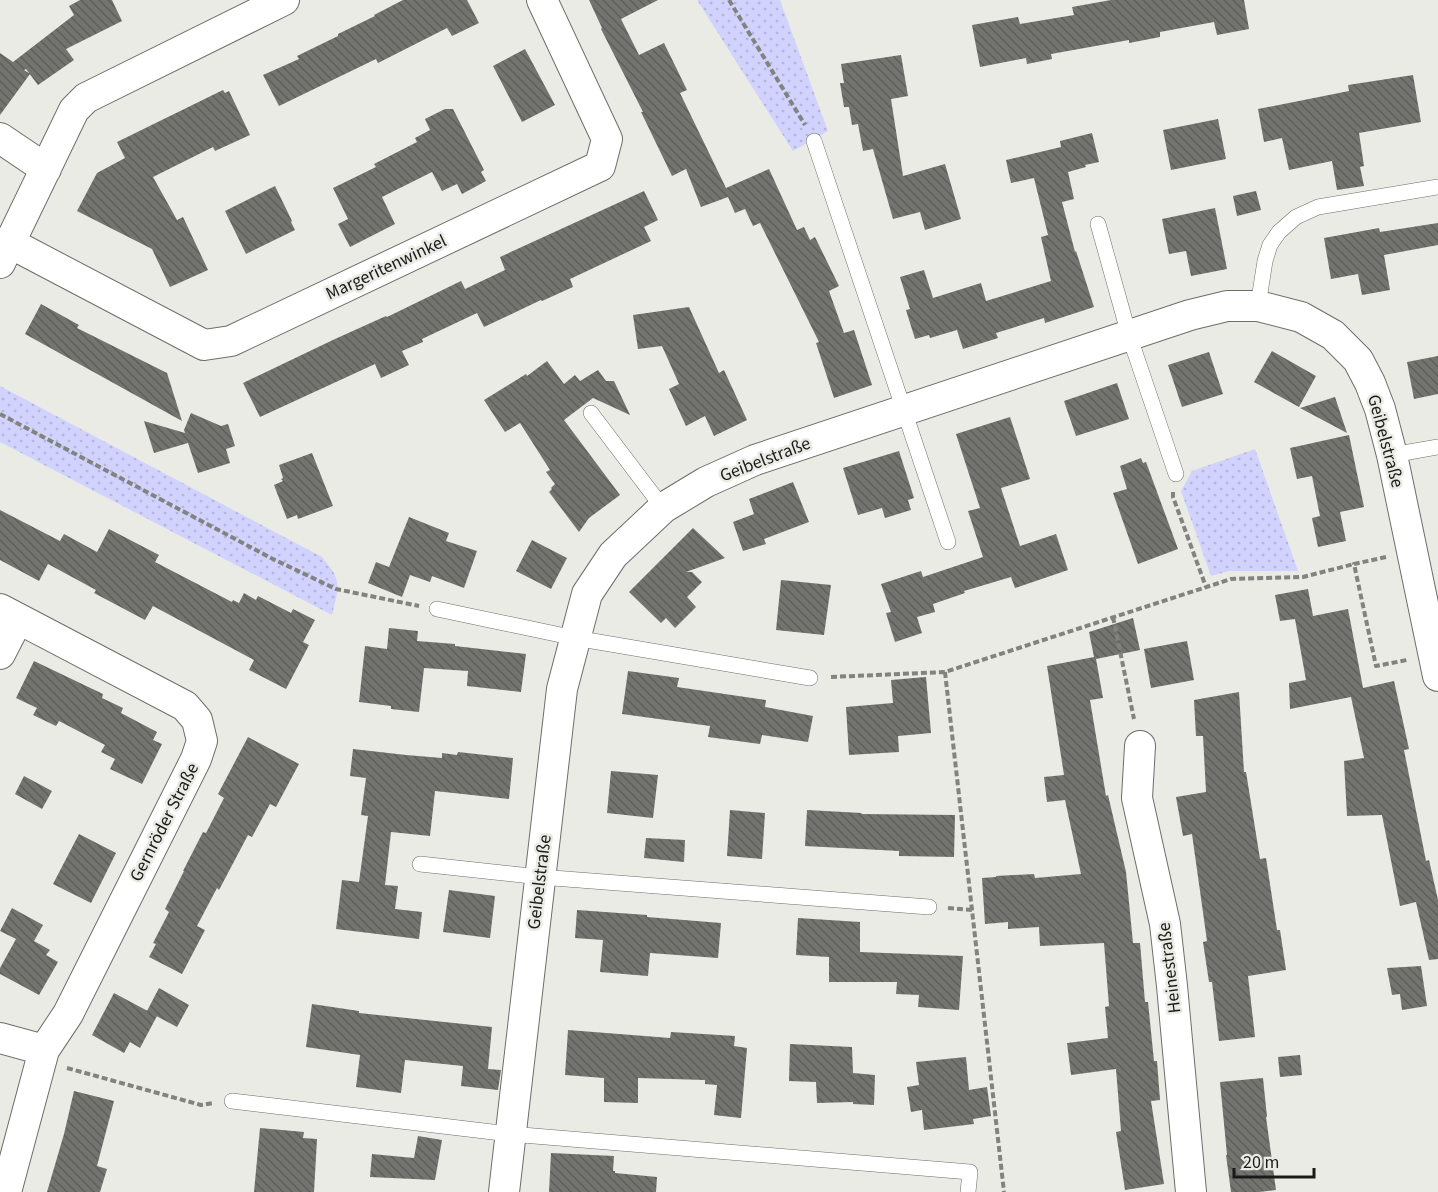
<svg xmlns="http://www.w3.org/2000/svg" width="1438" height="1192" viewBox="0 0 1438 1192" font-family="'Source Sans 3',sans-serif">
  <defs>
    <pattern id="grass-dots" width="8" height="8" patternUnits="userSpaceOnUse" patternTransform="scale(1.5)"><rect width="8" height="8" fill="#d1d3fe"/><path d="M2 2h.1M6 6h.1" fill="none" stroke="#b3b5d9" stroke-width="1.8" stroke-linecap="round"/></pattern>
    <pattern id="building-back-hatch" width="6" height="6" patternUnits="userSpaceOnUse" patternTransform="scale(1.5)"><rect width="6" height="6" fill="#737470"/><path d="M-1 5l2 2M0 0l6 6M5-1l2 2" fill="none" stroke="#5e5e5b"/></pattern>
  </defs>
  <rect width="100%" height="100%" fill="#eaebe5"/>
  <path fill="url(#grass-dots)" d="M697 0H780L828 131 793 151Z
    M0 386 322 557C343 582 339 585 332 615L0 442Z
    M1255 449 1298 571H1229L1211 576 1181 491 1192 471Z"/>
  <path fill="url(#building-back-hatch)" d="M80 0H112L122 21 66 49 74 60 38 85 26 69 24 70 30 74 0 115V53L13 62 74 15 69 6Z
    M403 0H467L479 23 452 36 447 28 378 63 376 59 279 106 263 75 299 59 297 56 338 36V34L375 16 374 15Z
    M589 0H658L621 19 639 55 664 43 687 90 680 93 726 188 769 169 797 230 804 227 810 240 815 237 839 286 829 291 844 333 854 330 872 385 834 398 816 343 819 342 760 223 753 226 745 209 735 213 728 197 701 207 686 169 672 176 641 112H643L601 29 602 28Z
    M1111 0H1244L1249 29 1217 35 1214 22 1160 32V37L1129 43V40L1051 54 1052 59 1027 64 1026 58 980 67 972 25 1018 17 1020 24 1074 15 1072 7Z
    M525 49 555 105 522 122 493 66Z
    M901 55 908 96 891 99 903 176 945 164 961 219 925 230 920 212 893 219 873 149 863 151 858 124 852 125 849 107H844L840 83H844L841 64Z
    M1413 75 1421 122 1359 133 1364 166 1360 167 1364 186 1337 190 1332 161 1289 170 1282 138 1264 142 1258 109 1349 91 1348 85Z
    M223 90 225 93 229 91 250 135 215 151 213 147 153 177 177 220 183 217 208 270 170 287 152 249 77 211 97 173 125 158 117 142Z
    M445 109H453L484 170 481 172 486 181 462 194 457 184 442 191 432 172 382 197 395 224 350 247 338 224 348 219 333 188 376 167 374 164 417 142 415 138 430 130 425 119Z
    M1218 119 1226 159 1171 170 1163 130Z
    M1092 133 1099 162 1085 165 1086 167 1068 172 1074 199 1062 202 1075 252 1076 251 1094 307 1045 323 1044 318 996 333 998 338 963 349 957 330 930 338 929 335 915 339 906 310 910 309 900 277 924 270 933 298 981 283 986 301 1051 281 1041 237 1048 235 1034 178 1011 183 1006 160 1061 147 1060 141Z
    M275 186 292 221 291 222 295 230 246 254 225 211Z
    M644 191 658 220 644 227 651 241 570 279 573 287 542 301 541 300 484 327 477 313 422 339 423 342 402 351 409 365 381 378 375 364 260 417 243 383 335 339 386 316 387 317 461 281 465 289 505 270 500 257Z
    M1256 191 1261 210 1237 216 1233 196Z
    M1215 208 1227 269 1191 276 1186 251 1169 254 1162 219Z
    M1438 223V245L1384 255 1390 290 1362 295 1358 274 1331 279 1324 238 1379 228 1380 232Z
    M41 304 79 325 77 328 167 373 182 421 25 334Z
    M689 307 719 373 724 370 747 420 714 436 705 416 686 426 669 389 679 384 662 346 638 349 633 315Z
    M1272 351 1316 376 1299 407 1254 382Z
    M1209 352 1223 394 1182 407 1168 365Z
    M1438 356V394L1414 399 1407 362Z
    M547 361 564 384 575 375 580 381 598 370 606 381H614L630 415 593 398 564 420 620 495 589 518 579 532 549 492 552 489 551 488 555 484 546 472 550 470 520 423 505 432 484 400 526 374 527 376Z
    M1117 383 1129 419 1076 436 1064 401Z
    M1335 397 1347 433 1300 408Z
    M191 413 221 426 228 424 235 446 226 449 230 463 198 473 188 443 154 453 144 421 185 433 184 430Z
    M1010 417 1030 479 1001 488 1020 546 1056 534 1068 570 1015 588 1011 577 964 591 965 593 933 604 935 612 917 617 922 633 895 642 886 613 891 612 881 584 921 571 923 577 983 557 968 511 980 508 956 434Z
    M1349 435 1364 507 1340 512 1346 541 1318 547 1312 518 1320 516 1312 476 1297 479 1290 448Z
    M899 451 914 498 908 500 911 510 885 518 882 508 858 515 843 468Z
    M312 453 333 506 298 519 297 515 287 519 274 485 283 481 281 479 283 478 279 465Z
    M1141 458 1143 463 1146 462 1178 549 1138 564 1113 493 1127 489 1120 466Z
    M793 482 809 522 764 539 766 544 743 551 733 522 754 514 749 499Z
    M0 510 60 541 64 534 97 552 109 529 159 555 155 562 232 602 233 600 239 603 244 593 256 600 258 596 291 613 293 609 315 620 303 642 309 645 286 689 249 670 254 660 153 606 145 620 94 593 96 590 48 564 39 581 0 560Z
    M409 517 449 533 446 541 477 551 464 588 432 576 430 582 410 575 402 597 368 583 376 562 389 567Z
    M693 528 725 558 686 572H692L702 582 687 597 696 607 675 628 666 618 661 623 629 592Z
    M532 540 567 558 551 589 516 571Z
    M781 580 831 585 824 635 776 630Z
    M1308 589 1313 616 1348 609 1363 688 1394 681 1409 749 1404 750 1426 861 1429 860 1438 900V959L1429 960 1416 902 1400 906 1382 815 1347 816 1344 761 1364 758 1351 697 1290 709 1289 683 1306 680 1295 619 1280 621 1275 595Z
    M1133 618 1140 650 1096 659 1103 698 1090 700 1106 796 1108 795 1126 872 1133 943H1140L1145 1002H1148L1154 1061H1157L1160 1100 1151 1101 1164 1184 1125 1190 1116 1132 1121 1131 1116 1069 1071 1075 1067 1043 1108 1038 1105 1007 1109 1006 1104 943 1040 946 1039 927 1008 929V922L985 924 982 878 996 877V876L1034 874 1035 878 1081 874 1065 800 1047 802 1044 777 1064 775 1047 666 1094 657 1089 632Z
    M389 628 418 631 417 641 455 644V646L526 654 521 692 467 686 468 671 424 668 419 712 391 709V706L359 702 365 646 387 649Z
    M1187 641 1194 680 1151 688 1144 649Z
    M34 661 103 694 102 698 123 708 121 713 157 732 153 740 162 744 142 784 110 769 115 759 101 752 105 745 59 721 56 726 33 715 37 708 16 698Z
    M628 671 679 678 677 687 766 700 765 707 813 716 808 742 762 735 760 744 708 737 710 726 622 714Z
    M926 677 931 733 898 736 899 752 849 755 846 707 893 703 891 680Z
    M1239 692 1244 772H1246L1260 859 1266 858 1277 930H1280L1286 970 1248 976 1255 1037 1219 1041 1212 982H1209L1203 942 1207 941 1192 834 1183 836 1176 797 1206 792 1203 736H1196L1194 700Z
    M248 737 299 764 276 807 270 804 252 837 248 835 219 890 217 888 197 926 205 930 182 974 149 957 156 944 153 943 169 912 165 909 184 871H183L203 832 206 833 224 798 218 794Z
    M353 749 406 755 442 758V753L457 755 458 752 513 758 509 799 435 791 430 836 391 832 385 885 398 886 395 909 422 912 419 939 336 929 342 880 359 882 368 816 361 815 366 778 350 776Z
    M611 771 658 775 653 818 607 813Z
    M24 776 52 791 42 809 15 794Z
    M730 810 765 813 762 859 727 856Z
    M807 810 862 813 861 814 955 815 954 857 899 856V851L805 846Z
    M79 834 116 853 91 903 53 884Z
    M646 838 685 840 684 862 644 858Z
    M449 890 495 896 490 938 443 932Z
    M12 908 43 925 34 941 50 950 46 955 58 962 39 995 0 974V968L16 939 0 931Z
    M577 910 647 915V917L721 923 718 958 650 953 648 976 600 972 603 940 575 938Z
    M798 918 860 922V952L963 956 959 1010 918 1007 919 995 896 994 897 982H829V957L796 955Z
    M1421 966 1427 1006 1402 1010 1400 994 1392 995 1387 968Z
    M159 988 189 1005 177 1027 147 1011Z
    M114 993 157 1016 140 1048 130 1042 124 1053 92 1035Z
    M312 1004 359 1011V1013L492 1027 488 1069 501 1070 498 1090 461 1086 463 1066 405 1060 401 1093 356 1087 360 1055 306 1047Z
    M568 1030 670 1038 671 1032 735 1036 734 1046 747 1048 741 1118 714 1115 717 1085 705 1084V1080L638 1078V1103L604 1102V1078L565 1075Z
    M790 1044 852 1047 853 1073 875 1075 874 1105 853 1104V1102L817 1103 816 1082 789 1081Z
    M1300 1055 1302 1075 1280 1077 1278 1057Z
    M966 1057 969 1090 987 1087 991 1116 973 1119 974 1124 924 1130 922 1110 911 1112 907 1087 919 1085 916 1062Z
    M1263 1078 1267 1117H1266L1276 1190 1259 1192H1231L1226 1155H1227L1220 1082Z
    M74 1091 114 1101 97 1166 107 1169 100 1192H47L64 1134Z
    M260 1128 304 1132 303 1138 317 1139 314 1192H254Z
    M418 1136 442 1140 435 1180 370 1177 372 1154 414 1158Z
    M551 1153 614 1156 613 1171H615V1173L657 1177 656 1192H549Z"/>
  <g fill="none" stroke-linecap="round" stroke-linejoin="round">
    <g stroke="#6d6e6a" stroke-width="16">
      <path id="service" d="M814 141 948 542
        M1098 224 1129 335 1176 474
        M1258 306 1265 261 1270 245 1279 232 1296 217 1318 207 1438 187
        M591 413 663 508
        M1392 455 1438 447
        M437 609 575 638 810 678
        M420 864 540 877 929 907
        M232 1101 510 1134 970 1172 968 1192"/>
    </g>
    <g stroke="#6d6e6a" stroke-width="32">
      <path id="minor" d="M0 138 46 169
        M10 243 204 345 231 341 600 166 607 139 542 0
        M0 263 74 110 86 98 284 0
        M0 609 185 706 197 720 202 741 196 759 68 1014 44 1050 6 1192
        M0 654 18 619
        M1140 746 1137 798 1165 924 1172 986 1191 1192
        M0 1038 44 1050
        M504 1192 562 689 587 594 613 555 663 508 706 482 755 460 1190 315 1227 306H1258L1301 317 1333 335 1358 360 1370 383 1380 409 1392 455 1438 676"/>
    </g>
    <path stroke="#82837f" stroke-width="4" stroke-dasharray="6 3" stroke-linecap="butt" d="M729 0 805 125
      M0 414 271 558 336 589 419 606
      M1173 492V497L1206 587
      M1386 557 1354 564 1376 666 1407 660
      M1113 617 1134 719
      M945 672 1004 1192
      M831 677 945 672 1231 579 1303 577 1354 564
      M948 908 972 910
      M67 1068 201 1105 214 1103"/>
    <use href="#service" stroke="#fff" stroke-width="15"/>
    <use href="#minor" stroke="#fff" stroke-width="30"/>
  </g>
  <g text-anchor="middle" stroke-width="5" stroke-linejoin="round" paint-order="stroke">
    <g font-size="18" fill="#1a1b19" stroke="#eaebe5">
      <text transform="translate(386 267) rotate(-25)" y="6">Margeritenwinkel</text>
      <text transform="translate(1386 441) rotate(75)" y="6">Geibelstraße</text>
      <text transform="translate(765 459) rotate(-21)" y="6">Geibelstraße</text>
      <text transform="translate(164 822) rotate(-63)" y="6">Gernröder Straße</text>
      <text transform="translate(539 882) rotate(-83)" y="6">Geibelstraße</text>
      <text transform="translate(1169 968) rotate(-97)" y="6">Heinestraße</text>
    </g>
  </g>
  <path d="M1234 1168v9h80v-9" fill="none" stroke="#1a1b19" stroke-width="3"/>
  <text x="1243" y="1168" font-size="18" fill="#1a1b19" stroke="#eaebe5" stroke-width="4.5" paint-order="stroke">20 m</text>
</svg>
